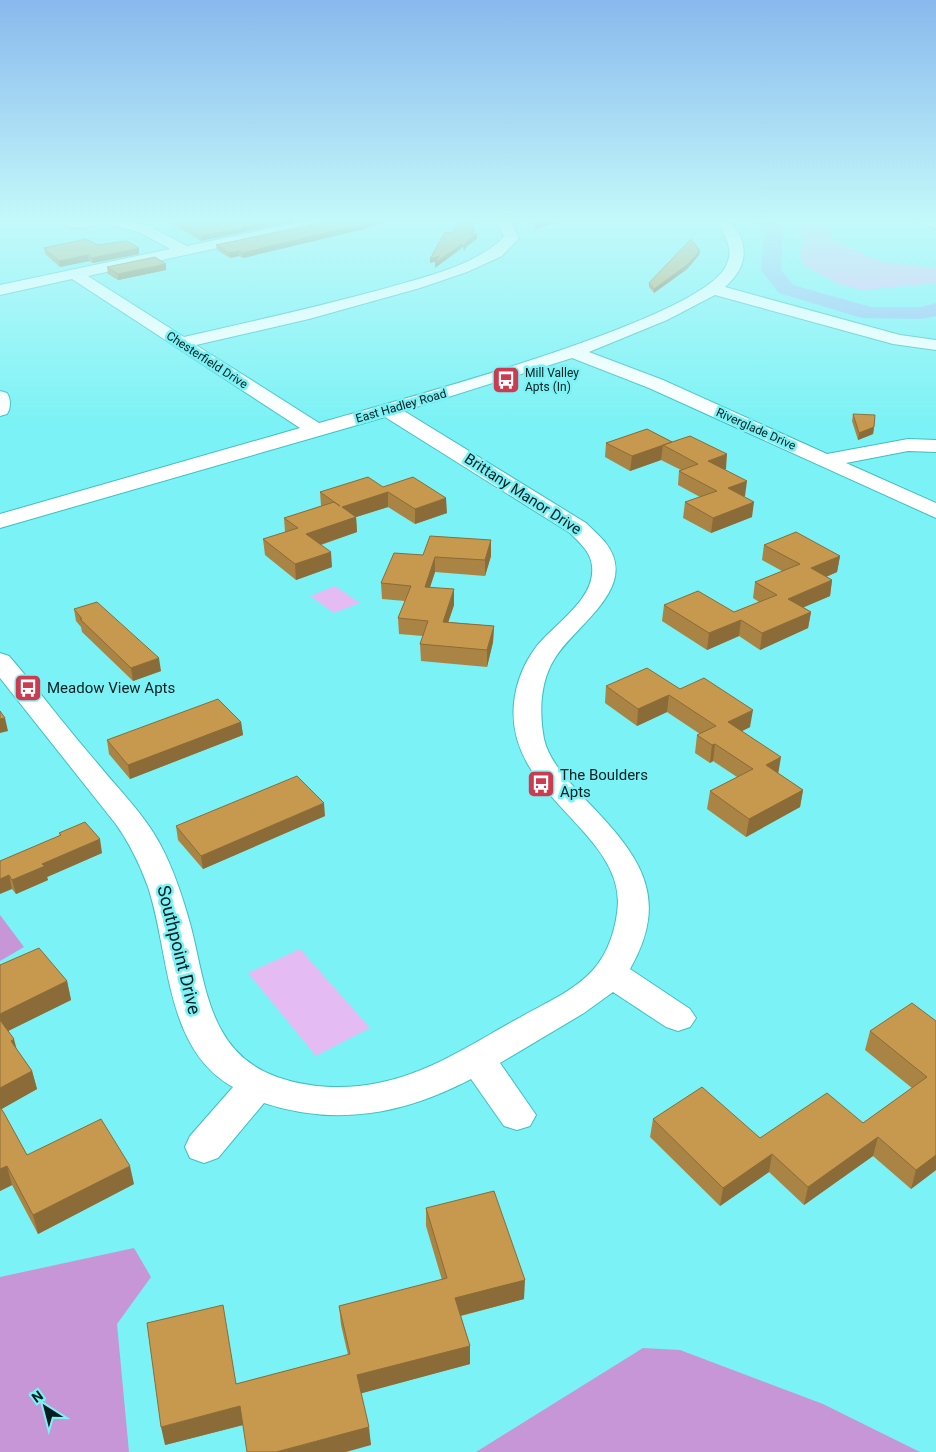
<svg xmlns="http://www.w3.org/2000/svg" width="936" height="1452" viewBox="0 0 936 1452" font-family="Roboto,sans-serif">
  <rect width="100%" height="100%" fill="#7bf2f5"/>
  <path fill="#e5bbf4" d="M794 221H826L833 241 882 262 936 268V283L863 290 841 285 803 265 800 253 804 239Z
    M335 586 360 603 334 613 310 596Z
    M300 949 370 1028 316 1056 248 973Z"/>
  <path fill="#c796d7" d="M0 915 24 947 0 961Z
    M134 1248 151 1277 117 1324 129 1452H0V1277Z
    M643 1348 680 1350 823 1404 920 1452H476Z"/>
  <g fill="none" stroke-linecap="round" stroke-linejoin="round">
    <path fill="#9bc0f4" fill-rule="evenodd" d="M754 221H774L783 230 781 269 793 285 871 307H921L936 303V316L921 319 862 318 779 293 761 270 765 232Z"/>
    <g stroke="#40bec1" stroke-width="2">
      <path id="minor" d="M56 221H100L98 224 75 228 58 224Z
        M105 221H128L149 226 187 246 305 221H331L324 225 88 276 184 337C250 322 317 307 383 289 424 277 473 267 504 237L497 221H511L519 238 502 256 467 272 420 288 309 319 196 345 319 423C388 403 700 321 726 266 735 248 724 235 716 221H730C750 244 748 267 725 287L900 335 936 340V350L893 344 715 295 667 320 589 352 663 380 827 454 908 439 936 440V452L908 451 846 463 936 503V518L649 388 572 358 404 411 586 523C592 529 599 535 605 542 641 587 576 624 555 658 540 681 539 712 544 739 549 761 569 782 584 798 636 852 673 894 630 969L690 1009 696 1018 690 1027 678 1031 666 1027 613 992 584 1013 500 1063 536 1115 530 1126 517 1130 504 1126 471 1079C404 1114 337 1127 264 1103L218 1158 204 1163 190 1158 185 1147 190 1136 233 1087C164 1049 170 953 148 887 140 865 129 842 115 823L0 678V653L9 656 20 669C46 700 71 733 98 764 119 790 144 814 160 844 174 870 183 898 191 927 206 986 209 1053 277 1077 308 1088 346 1090 378 1083 430 1073 473 1043 519 1018 543 1004 573 992 593 970 609 952 617 926 618 902 618 829 505 793 514 703 516 683 524 663 536 647 554 624 596 599 592 566 591 552 579 542 570 533L385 417 0 528V514L300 428 72 279 0 295V285L170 249 139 232 107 224Z
        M919 221H936V228L921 224Z
        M0 391 7 393C11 399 11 408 7 414L0 416Z"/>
    </g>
    <use href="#minor" fill="#fff" fill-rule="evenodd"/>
  </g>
  <path fill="#aa8444" d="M167 221H204L201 241Z
    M324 222 364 229 243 258 239 256 230 258 217 250 216 245Z
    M98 245 139 248V254L93 263 89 261 60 267 45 254 44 248Z
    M700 251 699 255 687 269 654 293 649 287V283Z
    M107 267 166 270 118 280 108 274Z
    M853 414 874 427 873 434 858 440 852 421Z
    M647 429 726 469 724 470 745 496 744 497 752 517 711 533 683 518 685 502 700 497 678 485 679 471 681 470 661 460 630 471 605 457 606 443Z
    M383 487 447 513 415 524 388 507 356 517 357 532 321 545 332 567 296 580 265 555 263 539 285 532 284 518 321 506 320 492Z
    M491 540V556L485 576 435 572 430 587 454 605 448 622 494 626 493 642 487 667 421 661 420 644 423 636 399 634 398 618 405 601 382 599 381 583 423 555Z
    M764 545 840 556 837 572 826 577 832 580 830 596 803 607 811 612 808 628 760 650 739 636 707 650 662 621 664 605 734 612 759 602 753 598 755 582 782 571 762 560Z
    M74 609 161 671 133 681 82 632 81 627 76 621Z
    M606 686 680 689 750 727 742 731 778 773 803 790 800 807 746 837 707 809 710 791 737 777 713 761 710 763 695 753 697 735 700 734 667 712 637 726 605 703Z
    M241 722 243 735 130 779 109 754 107 740Z
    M325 816 203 869 178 840 176 826Z
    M59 833 102 853 47 877 48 880 16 894 12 889 0 861 60 836Z
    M0 965 67 981 71 1000 8 1031 17 1050 32 1071 37 1089 1 1109 27 1155 134 1184 38 1234 12 1185 0 1191Z
    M936 1021V1170L911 1189 873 1156 804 1205 769 1172 720 1206 650 1137 653 1119 760 1138 863 1123 912 1088 865 1050 870 1031Z
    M426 1208 524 1299 461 1316 470 1346V1364L361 1393 371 1445 243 1425 165 1445 236 1384 348 1355 341 1325 339 1306 442 1280 426 1226Z"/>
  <path fill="#8b6b37" d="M274 221H297L201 241V236Z
    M374 221H388L364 229 243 258 242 253Z
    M552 221H554V223L535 229V226Z
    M474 227V231L470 238V234Z
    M477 234V239L467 246 464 251 463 247 467 241Z
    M462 244V248L435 268V263L439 261 430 263V259Z
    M139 248V254L93 263 92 258Z
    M239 251V256L230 258 229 253Z
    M700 251 699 255 687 269 654 293V289Z
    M88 255 89 261 60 267 59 261Z
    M166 264V270L118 280V274Z
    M874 427 873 434 858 440 859 433Z
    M663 445 661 460 630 471 632 456Z
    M727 454 726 469 706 476 708 461Z
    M747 481 745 496 726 503 728 488Z
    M388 492V507L356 517 357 532 307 549 306 534 342 507Z
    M446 498 447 513 415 524V509Z
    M754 502 752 517 711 533 713 518Z
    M491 540V556L485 576V560Z
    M331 552 332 567 296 580 295 564Z
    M840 556 837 572 809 584 811 568Z
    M435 557V572L425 602V587Z
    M832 580 830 596 786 615 788 599Z
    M454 589V605L443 638V622Z
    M811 612 808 628 760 650 762 633Z
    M741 620 739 636 707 650 709 633Z
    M494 626 493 642 487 667V650Z
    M159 658 161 671 133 681 131 668Z
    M669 695 667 712 637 726 638 709Z
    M753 710 750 727 726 739 728 722Z
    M5 718 8 731 0 733V719Z
    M241 722 243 735 130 779 128 765Z
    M715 744 713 761 710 763 712 745Z
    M781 757 778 775 766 765Z
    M803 790 800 807 746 837 749 819Z
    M324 803 325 816 203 869 201 856Z
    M100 839 102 853 47 877 48 880 16 894 12 880 42 864Z
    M9 875 12 889 0 894V879Z
    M67 981 71 1000 2 1034 0 1027V1014Z
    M14 1039 19 1058 11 1041Z
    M32 1071 37 1089 0 1110V1088Z
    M878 1137 873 1156 804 1205 808 1187Z
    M772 1154 769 1172 720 1206 723 1188Z
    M936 1155V1170L911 1189 916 1170Z
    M7 1166 12 1185 0 1191V1169Z
    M130 1166 134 1184 38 1234 33 1215Z
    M525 1280 524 1299 455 1317V1298Z
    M470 1346V1364L359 1394 357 1375Z
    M240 1406 243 1425 165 1445 161 1427Z
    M369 1427 371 1445 346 1452H276Z"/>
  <path fill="#c6994f" stroke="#8b6b37" d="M174 221H204L213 223 225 221H274L201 236Z
    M326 221H374L363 224 242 253 239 251 229 253 216 245 324 222Z
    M459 221H472L474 227 470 234H477L467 241 463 247 462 244 435 263 439 256 430 259 445 232 452 233Z
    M533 221H552L535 226Z
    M86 239 98 245 127 241 139 248 92 258 88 255 59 261 44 248Z
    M691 239 700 251 687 265 654 289 649 283Z
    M155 257 166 264 118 274 107 267Z
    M853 414 875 415 874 427 859 433Z
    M647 429 672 442 632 456 606 443Z
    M690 436 727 454 708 461 747 481 728 488 754 502 713 518 685 502 717 491 679 471 698 464 663 445Z
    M368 477 383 487 413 477 446 498 415 509 388 492 342 507 356 517 306 534 331 552 295 564 263 539 298 528 284 518 334 502 340 506 320 492Z
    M796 532 840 556 811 568 832 580 788 599 811 612 762 633 741 620 709 633 664 605 698 591 734 612 777 595 755 582 800 564 764 545Z
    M430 536 491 540 485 560 435 557 425 587 454 589 443 622 494 626 487 650 420 644 428 621 398 618 411 586 381 583 394 553 423 555Z
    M97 602 159 658 131 668 80 619H82L74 609Z
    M647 668 680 689 704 678 753 710 728 722 781 757 766 765 803 790 749 819 710 791 753 769 715 744 712 745 697 735 716 726 669 695 638 709 606 686Z
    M218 699 241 722 128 765 107 740Z
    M0 711 5 718 0 719Z
    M297 776 324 803 201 856 176 826Z
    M85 822 100 839 42 864 45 866 12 880 9 875 0 879V861L61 835 59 833Z
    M39 948 67 981 0 1014V965Z
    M912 1003 936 1021V1155L916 1170 878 1137 808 1187 772 1154 723 1188 653 1119 702 1087 760 1138 827 1093 863 1123 927 1077 870 1031Z
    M0 1020 14 1039 11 1041 32 1071 0 1088Z
    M0 1107 4 1113 27 1155 101 1119 130 1166 33 1215 7 1166 0 1169Z
    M494 1191 525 1280 455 1298 470 1346 357 1375 369 1427 276 1452H247L240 1406 161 1427 147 1323 223 1305 236 1384 350 1354 339 1306 447 1278 426 1208Z"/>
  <linearGradient id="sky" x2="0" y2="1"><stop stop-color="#89b9ed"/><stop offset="0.52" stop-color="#c4f9fa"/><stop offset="1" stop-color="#c4f9fa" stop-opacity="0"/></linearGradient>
  <rect width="936" height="424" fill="url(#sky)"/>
  <defs>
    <g id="bus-square" transform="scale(1.4375)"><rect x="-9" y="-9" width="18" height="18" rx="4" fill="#cc3c50" stroke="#7bf2f5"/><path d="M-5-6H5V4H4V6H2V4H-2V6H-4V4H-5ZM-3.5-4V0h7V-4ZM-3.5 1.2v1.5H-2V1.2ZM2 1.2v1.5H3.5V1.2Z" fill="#fff"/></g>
  </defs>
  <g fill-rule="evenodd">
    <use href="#bus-square" x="506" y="380"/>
    <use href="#bus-square" x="28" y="688"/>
    <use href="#bus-square" x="541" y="784"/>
  </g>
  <g text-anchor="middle" stroke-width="5" stroke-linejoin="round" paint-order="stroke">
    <g font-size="12" fill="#041e1f" stroke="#7bf2f5">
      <text transform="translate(207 360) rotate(33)" y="4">Chesterfield Drive</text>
      <text transform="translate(401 406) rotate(-16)" y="4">East Hadley Road</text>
      <text transform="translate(756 429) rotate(24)" y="4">Riverglade Drive</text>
    </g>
    <g font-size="12" fill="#041e1f" stroke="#7bf2f5" text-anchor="start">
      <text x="525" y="377">Mill Valley<tspan x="525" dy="14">Apts (In)</tspan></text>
    </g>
    <g font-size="15" fill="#041e1f" stroke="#7bf2f5">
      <text transform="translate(523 494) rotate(33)" y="5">Brittany Manor Drive</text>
    </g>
    <g font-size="15" fill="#041e1f" stroke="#7bf2f5" text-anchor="start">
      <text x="47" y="693">Meadow View Apts</text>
      <text x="560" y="780">The Boulders<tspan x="560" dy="17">Apts</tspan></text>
    </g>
    <g font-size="18" fill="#041e1f" stroke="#7bf2f5">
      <text transform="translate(179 950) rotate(76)" y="6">Southpoint Drive</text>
    </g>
  </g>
  <g transform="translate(45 1407) rotate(324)" stroke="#7bf2f5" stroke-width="4" paint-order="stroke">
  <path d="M0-4L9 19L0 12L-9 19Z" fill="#041e1f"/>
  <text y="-8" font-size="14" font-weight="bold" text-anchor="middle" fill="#041e1f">N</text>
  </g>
</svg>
